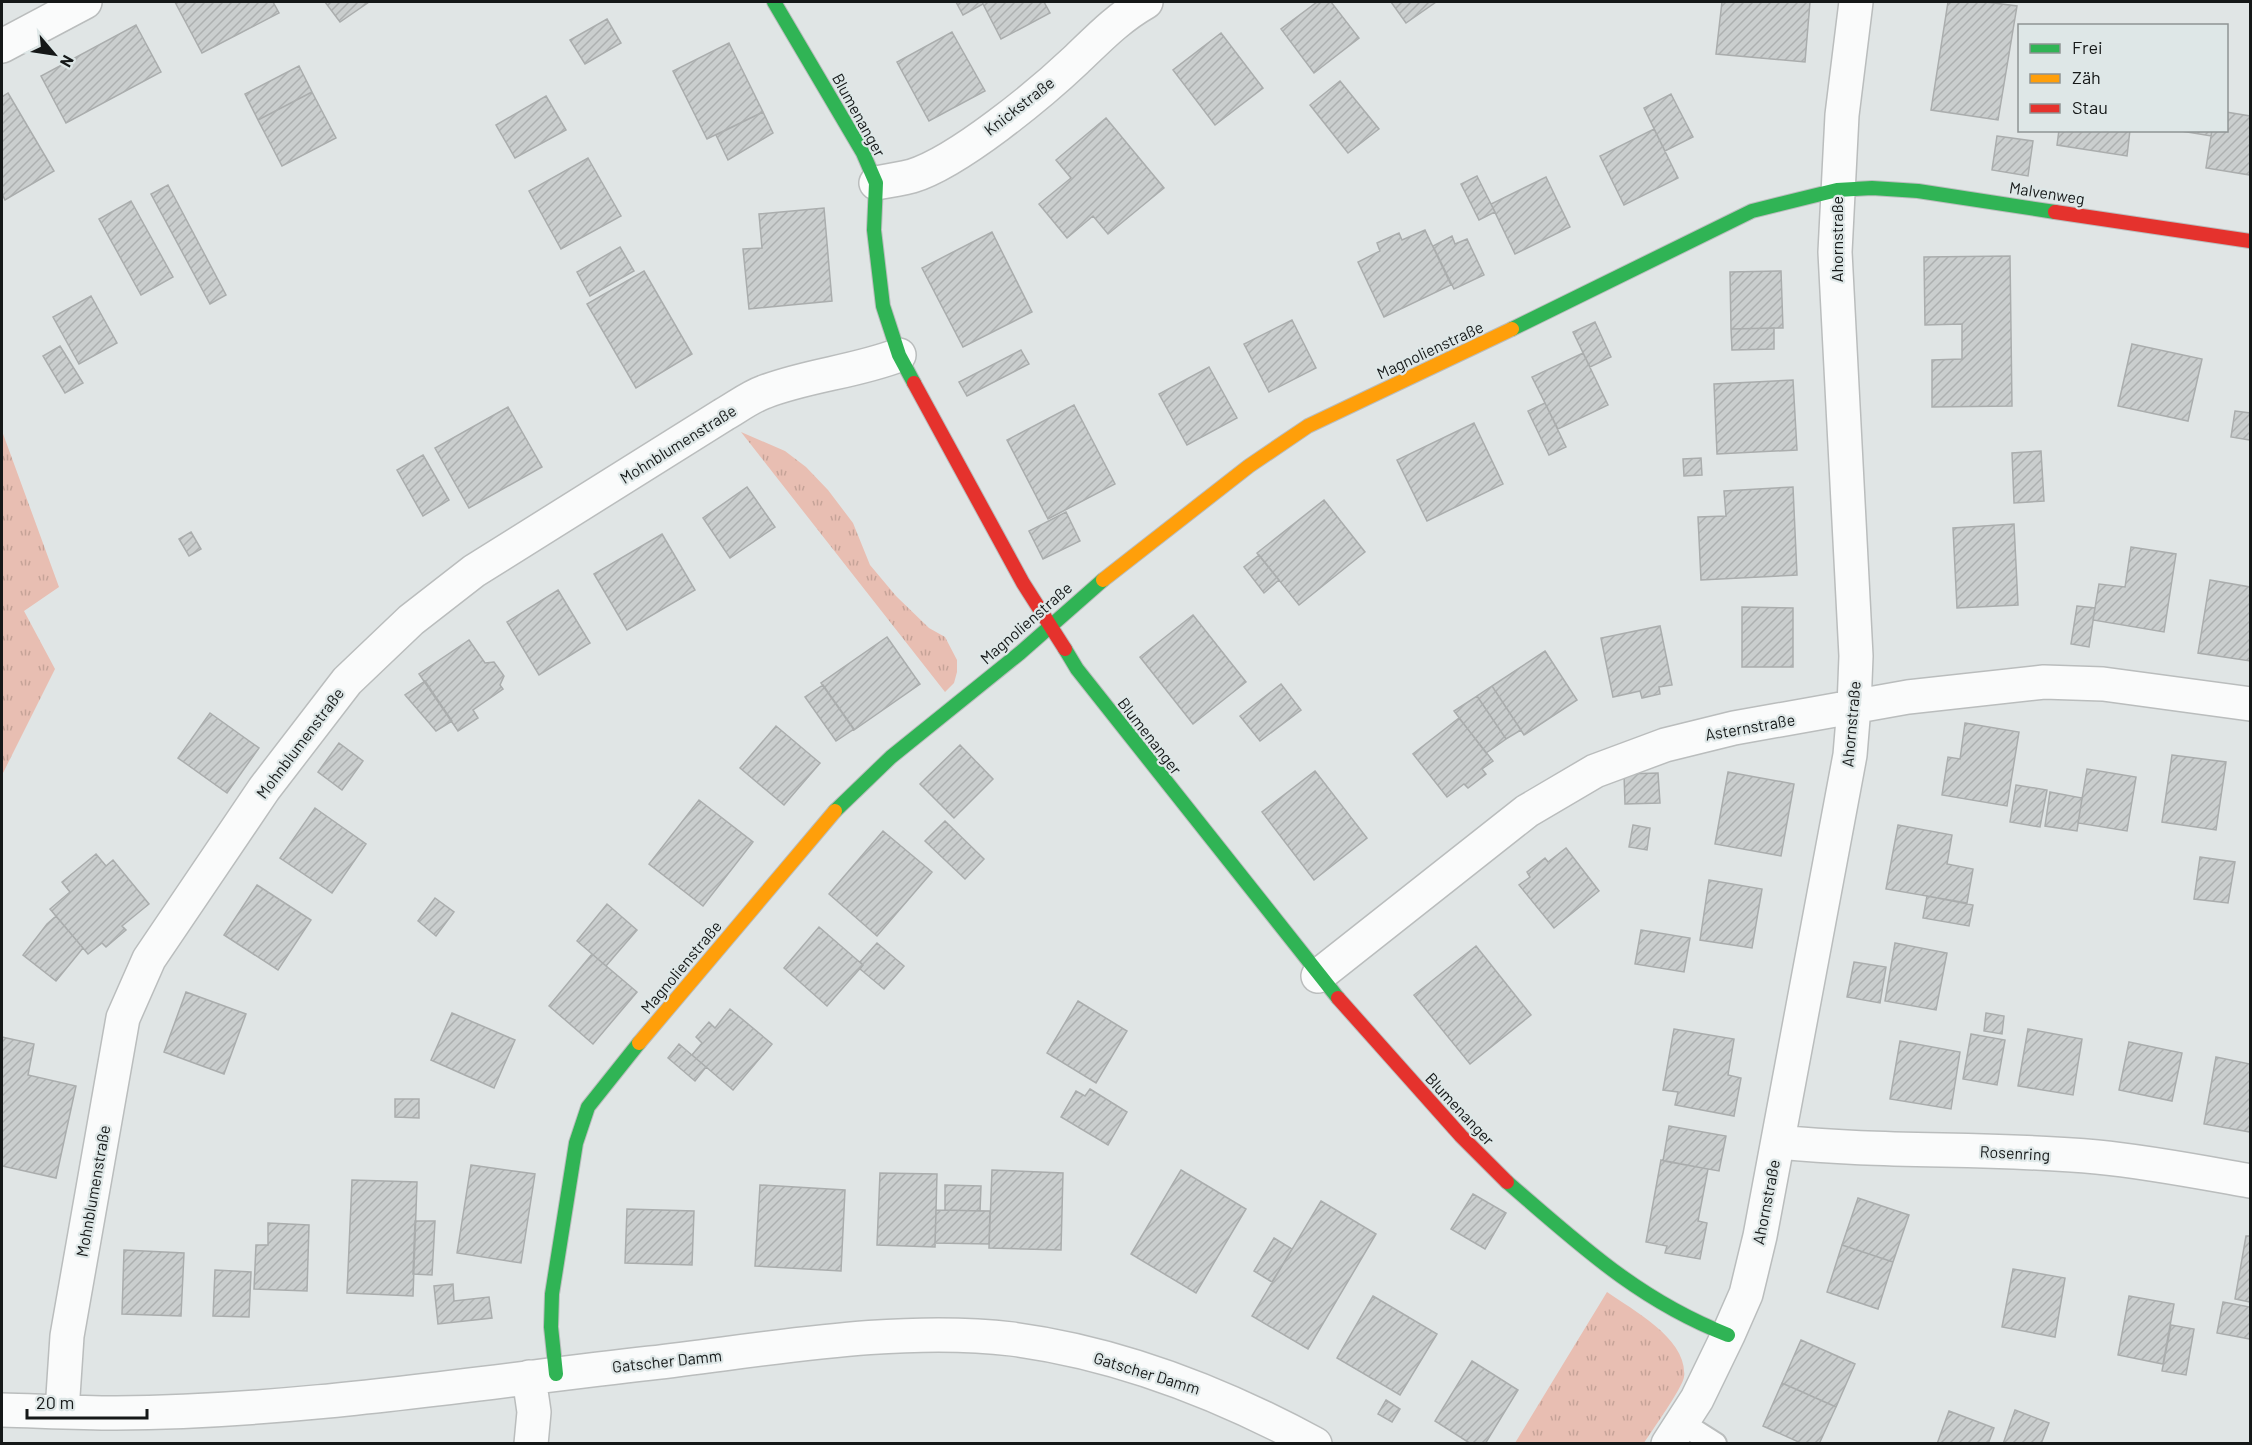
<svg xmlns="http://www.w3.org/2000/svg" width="2252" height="1445" viewBox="0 0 2252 1445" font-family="Barlow,sans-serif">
  <defs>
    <pattern id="grass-tufts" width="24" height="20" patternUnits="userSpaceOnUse" patternTransform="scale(1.5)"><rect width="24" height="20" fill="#e8beb2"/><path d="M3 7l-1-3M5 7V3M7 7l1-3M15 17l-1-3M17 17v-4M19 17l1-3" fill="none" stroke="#c6a398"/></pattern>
    <pattern id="building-hatch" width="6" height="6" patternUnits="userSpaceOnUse" patternTransform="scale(1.5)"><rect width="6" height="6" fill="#cacece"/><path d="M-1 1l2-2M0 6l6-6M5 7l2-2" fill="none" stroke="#adb0b0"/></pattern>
  </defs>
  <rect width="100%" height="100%" fill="#e0e5e5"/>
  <path fill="url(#grass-tufts)" d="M2 431 59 587 24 611 55 669 2 775Z
    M741 432 785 451 806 467 828 490 853 523 870 565 896 596 929 628 945 637 957 660V672L954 683 945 692Z
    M1607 1292C1634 1311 1688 1339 1684 1377 1683 1387 1651 1432 1644 1443H1515Z"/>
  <path fill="url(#building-hatch)" stroke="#aaadad" stroke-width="1.5" d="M175 2H273L279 13 202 53Z
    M325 2H369L340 22Z
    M956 2H982L983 4 963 15Z
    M982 2H1044L1050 13 1001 39Z
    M1317 2H1331L1359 38 1314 73 1281 29Z
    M1391 2H1436L1406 23Z
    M1722 2H1810L1805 62 1716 54Z
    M1948 2H1986L2017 6 1998 120 1931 110Z
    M607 19 621 43 585 64 570 40Z
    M136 25 161 72 66 123 41 76Z
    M952 32 985 91 929 121 897 62Z
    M1221 33 1263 88 1215 125 1173 70Z
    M729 43 763 112 707 139 673 71Z
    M299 66 312 92 258 120 245 94Z
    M1340 81 1379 129 1348 153 1310 105Z
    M312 92 336 138 282 166 258 120Z
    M8 93 54 171 5 200 2 194V97Z
    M1671 94 1693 137 1665 151 1644 108Z
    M546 96 566 130 515 158 496 125Z
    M763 112 773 133 728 160 716 135Z
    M2226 112 2250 116V175L2206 168 2212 130H2226Z
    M1106 118 1164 188 1108 234 1093 216 1067 238 1039 204 1071 178 1056 160Z
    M1654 129 1678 178 1624 205 1600 156Z
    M2059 130H2130L2127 156 2057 145Z
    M2175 130H2212L2211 136Z
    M1997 136 2033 141 2028 176 1992 170Z
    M588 158 621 216 561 249 529 191Z
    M1477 176 1495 212 1479 220 1461 184Z
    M1546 177 1570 227 1515 254 1491 204Z
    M168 185 226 295 210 304 151 194Z
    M131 201 173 277 141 295 99 219Z
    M824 208 832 301 749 309 743 249 762 248 759 214Z
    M1425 230 1451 285 1384 317 1358 262 1380 251 1377 243 1399 233 1402 240Z
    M992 232 1032 312 963 347 922 268Z
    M1452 236 1455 244 1467 239 1484 275 1454 289 1433 246Z
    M620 247 634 271 590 296 577 272Z
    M2010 256 2012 406 1932 407V360L1962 359V324L1925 325 1924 257Z
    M644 271 692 354 636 388 587 304Z
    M1781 271 1783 328 1731 329 1730 272Z
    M91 296 117 343 79 364 53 317Z
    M1292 320 1316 368 1269 392 1244 344Z
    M1595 322 1611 357 1590 367 1573 332Z
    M1774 328V349L1732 350 1731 329Z
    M2132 344 2202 359 2188 421 2118 406Z
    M60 346 83 383 65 393 43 356Z
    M1021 350 1029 364 967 396 959 382Z
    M1583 353 1608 405 1558 429 1532 377Z
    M1209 367 1237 418 1187 445 1159 394Z
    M1793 380 1797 450 1717 454 1714 384Z
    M1545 403 1566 447 1549 455 1528 411Z
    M1074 405 1115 484 1048 519 1007 440Z
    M508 407 542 467 469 508 435 448Z
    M2235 411 2250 413V440L2231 437Z
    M1474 423 1503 484 1427 521 1397 460Z
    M2041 451 2044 501 2014 503 2012 453Z
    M423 455 449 500 423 516 397 470Z
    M1701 458 1702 475 1684 476 1683 459Z
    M747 487 775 527 730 558 703 518Z
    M1793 487 1797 575 1701 580 1698 517 1726 516 1724 491Z
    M1324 500 1365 552 1299 605 1257 553Z
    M1066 512 1080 541 1043 559 1029 531Z
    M2014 524 2018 605 1957 608 1953 528Z
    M191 532 201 549 189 556 179 539Z
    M662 534 695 590 627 630 594 574Z
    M2131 547 2176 554 2164 632 2093 620 2099 584 2125 587Z
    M1259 555 1279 580 1264 593 1244 567Z
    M2210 580 2250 587V661L2198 653Z
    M558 590 590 643 539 675 507 622Z
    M2077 606 2095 608 2089 647 2071 644Z
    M1742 607 1793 608V667H1742Z
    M1193 615 1246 682 1193 724 1140 657Z
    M1660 626 1672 685 1659 687 1660 694 1642 698 1640 691 1613 697 1601 638Z
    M887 637 920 684 854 730 821 683Z
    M469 640 485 663 494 662 504 676 500 685 503 689 473 710 478 718 458 731 419 674Z
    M1545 651 1577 700 1524 735 1492 686Z
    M425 681 452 721 436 731 405 695Z
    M1281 684 1301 710 1260 741 1240 716Z
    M823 685 854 729 836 741 805 697Z
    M1492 686 1521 730 1506 739 1477 696Z
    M1477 696 1506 739 1486 753 1454 711Z
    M210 713 259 748 227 793 178 758Z
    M1459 718 1493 761 1482 769 1486 774 1468 788 1464 784 1447 797 1413 754Z
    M1965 723 2019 732 2007 806 1942 795 1948 757 1960 759Z
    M776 726 820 763 784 805 740 768Z
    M339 743 363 761 342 790 318 772Z
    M960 745 993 779 954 818 920 784Z
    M2172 755 2226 762 2216 830 2162 822Z
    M2087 769 2136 777 2127 831 2078 823Z
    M1315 771 1367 838 1314 880 1262 812Z
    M1728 772 1794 784 1781 856 1715 844Z
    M1658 773 1660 803 1625 804 1624 774Z
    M2016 785 2047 790 2040 827 2010 822Z
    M2050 792 2082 798 2077 831 2045 826Z
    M699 800 753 842 703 906 649 864Z
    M315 808 366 844 332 893 280 858Z
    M945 821 984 859 965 879 925 841Z
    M1633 825 1650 828 1647 850 1629 847Z
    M1898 825 1952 835 1947 864 1973 869 1967 903 1886 889Z
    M883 831 932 872 877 936 829 894Z
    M1566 848 1599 891 1554 928 1519 885 1530 877 1527 872 1545 858 1548 862Z
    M96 854 106 866 113 860 149 904 122 926 126 930 106 947 102 943 88 954 50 909 70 892 62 882Z
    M2200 857 2235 862 2228 903 2194 899Z
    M1709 880 1762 889 1752 948 1700 940Z
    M257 885 311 920 278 970 224 935Z
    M1927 896 1973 905 1969 926 1923 918Z
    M435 898 454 912 436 936 418 921Z
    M607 904 637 930 606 966 577 941Z
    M56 916 83 948 56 981 23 955 47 924Z
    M819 927 863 965 827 1006 784 968Z
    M1641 930 1690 938 1684 972 1635 964Z
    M877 943 904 966 884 989 860 969 863 965 860 962Z
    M1895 943 1947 953 1936 1010 1885 1001Z
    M1476 946 1531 1015 1470 1064 1414 995Z
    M592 954 637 992 593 1044 549 1006Z
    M1854 962 1886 967 1880 1003 1847 997Z
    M186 992 246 1014 224 1074 164 1052Z
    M1078 1001 1127 1031 1096 1083 1047 1053Z
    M730 1009 772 1044 733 1090 692 1055 702 1043 696 1037 709 1022 715 1028Z
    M452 1013 515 1040 494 1088 431 1060Z
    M1986 1013 2004 1016 2002 1034 1984 1031Z
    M1674 1029 1734 1039 1728 1075 1741 1078 1734 1116 1675 1105 1678 1092 1663 1090Z
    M2028 1029 2082 1039 2073 1095 2018 1086Z
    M1971 1034 2005 1040 1997 1085 1963 1079Z
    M2 1037 34 1044 28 1075 76 1086 56 1178 2 1166Z
    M1900 1041 1960 1052 1951 1109 1890 1099Z
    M2129 1042 2182 1053 2172 1101 2119 1090Z
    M679 1044 706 1067 695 1081 668 1058Z
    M2216 1057 2250 1064V1132L2204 1124Z
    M1090 1089 1127 1112 1108 1145 1061 1117 1076 1091 1085 1096Z
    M395 1099H419V1118L395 1117Z
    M1669 1126 1726 1136 1719 1171 1663 1161Z
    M1661 1160 1708 1169 1698 1221 1707 1223 1700 1259 1665 1253 1667 1246 1646 1242Z
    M471 1165 535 1174 521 1263 457 1253Z
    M992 1170 1063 1173 1061 1250 989 1248Z
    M1181 1170 1246 1209 1196 1293 1131 1254Z
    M880 1173 937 1174 935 1247 877 1245Z
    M352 1180 417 1182 413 1296 347 1293Z
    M760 1185 845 1190 841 1271 755 1266Z
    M945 1185 981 1186 980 1211 945 1210Z
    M1473 1194 1506 1213 1485 1249 1451 1229Z
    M1858 1198 1909 1215 1893 1262 1842 1245Z
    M1321 1201 1376 1234 1308 1349 1252 1316Z
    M627 1209 694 1211 692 1265 625 1263Z
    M936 1210 990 1211 989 1244 935 1243Z
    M415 1221H435L432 1275 413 1274Z
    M268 1223 309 1225 307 1291 254 1289 256 1245H268Z
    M2246 1236H2250V1302L2235 1299Z
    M1274 1238 1292 1249 1272 1282 1254 1271Z
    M1842 1245 1893 1262 1878 1309 1827 1292Z
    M124 1250 184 1253 181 1316 122 1314Z
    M2013 1269 2065 1278 2055 1337 2002 1327Z
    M215 1270 251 1272 249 1317 213 1316Z
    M453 1284 454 1301 489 1297 492 1318 438 1324 434 1286Z
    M1373 1296 1437 1334 1400 1395 1337 1358Z
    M2129 1296 2174 1304 2163 1364 2118 1355Z
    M2223 1302 2250 1307V1339L2217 1333Z
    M2171 1325 2194 1329 2186 1375 2162 1371Z
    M1801 1340 1855 1364 1836 1407 1782 1383Z
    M1472 1361 1518 1390 1485 1444H1471L1435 1421Z
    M1782 1383 1836 1407 1819 1444H1803L1763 1426Z
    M1386 1400 1400 1409 1392 1422 1378 1414Z
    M2015 1410 2049 1423 2041 1444H2003Z
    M1949 1411 1994 1428 1988 1444H1937Z"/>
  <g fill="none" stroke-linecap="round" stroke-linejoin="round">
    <g stroke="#babdbd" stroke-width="26">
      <path id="lane" d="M1682 1423 1715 1444"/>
    </g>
    <g stroke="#babdbd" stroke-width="36">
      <path id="street" d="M2 46 85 2
        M876 183C888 181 900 179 912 176 958 162 1040 94 1076 60 1099 38 1118 18 1146 2
        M1318 976 1527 811 1595 771 1665 745 1734 728 1908 697 2044 682 2103 684 2250 704
        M1778 1142C1884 1153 1991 1147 2097 1157 2149 1162 2200 1172 2250 1181
        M529 1377 534 1412 531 1444
        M2 1410C40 1411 78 1413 116 1413 294 1412 473 1383 651 1363 765 1350 897 1325 1012 1339 1118 1353 1221 1393 1315 1444
        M62 1411 67 1336 123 1018 149 959 264 789 347 681 411 620 474 571 723 415C737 407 750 397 764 392 808 375 855 372 899 355
        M1668 1444 1697 1399 1728 1335 1746 1294 1760 1236 1850 755 1854 707 1856 656 1835 252 1842 115 1856 2"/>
    </g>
    <g stroke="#babdbd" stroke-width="16">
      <path id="fast" d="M774 2 863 153 876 183 874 230 883 306 899 355 914 383
        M1512 329 1752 211 1837 190 1872 188 1918 191 2055 212
        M1065 649 1077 669 1338 998
        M835 811 891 757 1020 653 1103 580
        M1507 1182C1579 1244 1638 1300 1728 1335
        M556 1374 551 1327 552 1294 576 1143 588 1107 639 1043"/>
    </g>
    <g stroke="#babdbd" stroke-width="16">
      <path id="slow" d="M1103 580 1249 466 1308 426 1512 329
        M639 1043 835 811"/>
    </g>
    <g stroke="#babdbd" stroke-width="16">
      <path id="jam" d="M2055 212 2250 241
        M914 383 1023 583 1065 649
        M1338 998 1461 1136 1507 1182"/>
    </g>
    <use href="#lane" stroke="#fafbfb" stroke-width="22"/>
    <use href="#street" stroke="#fafbfb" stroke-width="33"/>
    <use href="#fast" stroke="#30b455" stroke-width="14"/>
    <use href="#slow" stroke="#ff9f0a" stroke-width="14"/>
    <use href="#jam" stroke="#e5322d" stroke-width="14"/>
  </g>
  <g text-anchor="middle" stroke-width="4.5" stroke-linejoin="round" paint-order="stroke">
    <g font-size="16" fill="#151818" stroke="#dee7e7">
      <text transform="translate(1019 106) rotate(-38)" y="6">Knickstraße</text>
      <text transform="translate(859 115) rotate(61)" y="6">Blumenanger</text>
      <text transform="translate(2047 193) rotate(9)" y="6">Malvenweg</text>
      <text transform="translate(1837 239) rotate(-90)" y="6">Ahornstraße</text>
      <text transform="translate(1430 350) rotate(-25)" y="6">Magnolienstraße</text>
      <text transform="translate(678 444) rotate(-32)" y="6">Mohnblumenstraße</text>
      <text transform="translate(1026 623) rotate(-41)" y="6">Magnolienstraße</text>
      <text transform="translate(1851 724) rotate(-85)" y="6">Ahornstraße</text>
      <text transform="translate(1750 727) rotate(-10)" y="6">Asternstraße</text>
      <text transform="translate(1150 736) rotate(52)" y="6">Blumenanger</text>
      <text transform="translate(300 743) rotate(-53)" y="6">Mohnblumenstraße</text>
      <text transform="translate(681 967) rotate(-50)" y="6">Magnolienstraße</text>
      <text transform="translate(1460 1109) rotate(47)" y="6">Blumenanger</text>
      <text transform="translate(2015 1153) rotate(3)" y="6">Rosenring</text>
      <text transform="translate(93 1191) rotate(-80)" y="6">Mohnblumenstraße</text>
      <text transform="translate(1766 1202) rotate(-79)" y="6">Ahornstraße</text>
      <text transform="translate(667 1361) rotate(-6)" y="6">Gatscher Damm</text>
      <text transform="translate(1147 1373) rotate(17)" y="6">Gatscher Damm</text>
    </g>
  </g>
  <rect width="2252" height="1445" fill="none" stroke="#151818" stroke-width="6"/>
  <rect x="2018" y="24" width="210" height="108" fill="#dee7e7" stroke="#8e9494" stroke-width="1.5"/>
  <rect x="2030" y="44" width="30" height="9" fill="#30b455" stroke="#8e9494" stroke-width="1.5"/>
  <text x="2072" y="54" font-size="18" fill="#151818">Frei</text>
  <rect x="2030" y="74" width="30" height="9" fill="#ff9f0a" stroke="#8e9494" stroke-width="1.5"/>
  <text x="2072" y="84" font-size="18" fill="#151818">Zäh</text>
  <rect x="2030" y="104" width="30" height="9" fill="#e5322d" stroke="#8e9494" stroke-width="1.5"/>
  <text x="2072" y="114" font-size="18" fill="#151818">Stau</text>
  <g transform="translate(54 54) rotate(119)" stroke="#dee7e7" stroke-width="4.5" paint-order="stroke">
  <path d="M0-4.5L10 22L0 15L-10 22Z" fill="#151818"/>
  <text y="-9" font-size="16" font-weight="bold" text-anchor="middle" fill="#151818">N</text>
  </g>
  <path d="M27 1409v9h120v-9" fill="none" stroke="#151818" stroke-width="3"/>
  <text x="36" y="1409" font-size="18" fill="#151818" stroke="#dee7e7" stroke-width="4.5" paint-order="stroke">20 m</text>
</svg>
